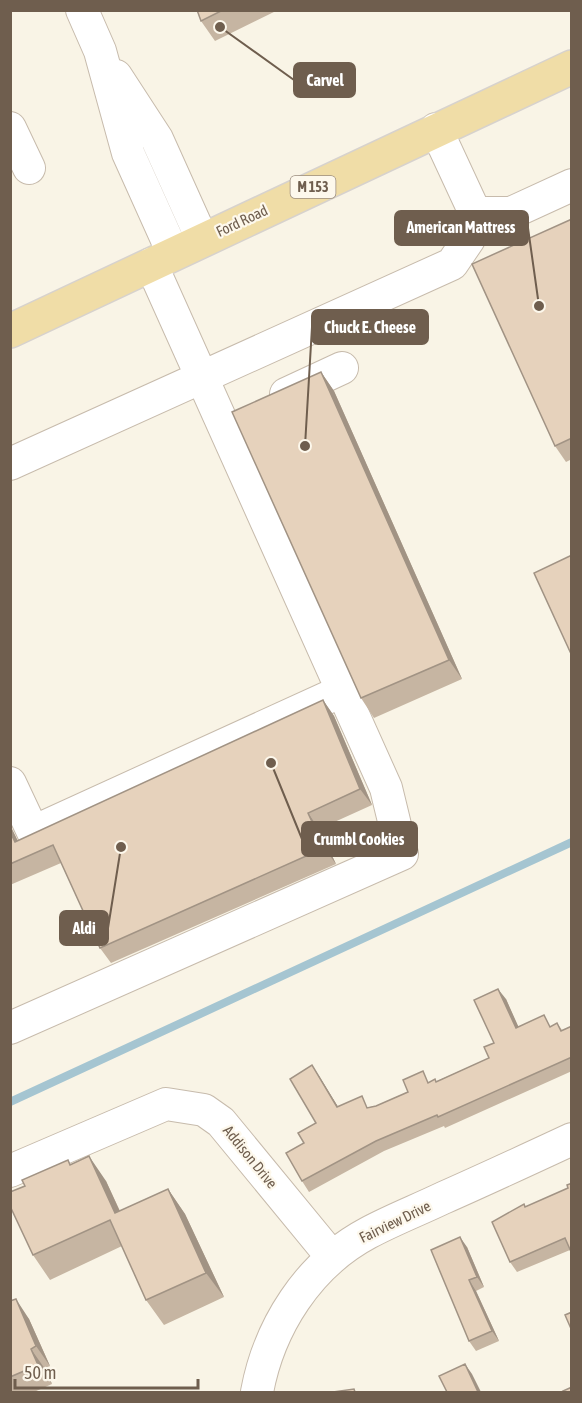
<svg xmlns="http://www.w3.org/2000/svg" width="582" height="1403" viewBox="0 0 582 1403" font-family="'Asap Condensed',sans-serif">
  <rect width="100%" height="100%" fill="#f9f4e6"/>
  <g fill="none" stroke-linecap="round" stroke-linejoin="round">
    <path stroke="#a5c5d1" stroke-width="8" d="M10 1102 572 842"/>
    <g stroke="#c7bbac" stroke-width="34">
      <path id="minor" d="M82 10 100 51 128 153 173 253
        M116 76 157 139 202 239
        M10 128 29 168
        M436 129 475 213H511L572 185
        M286 394 342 368
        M10 464 452 264 469 239 475 213
        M10 783 33 832 342 691
        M10 1028 402 854 386 788 151 264
        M10 1171 166 1104 204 1110 221 1122 332 1257
        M257 1392C269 1327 308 1265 368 1233 392 1220 418 1210 443 1198 486 1179 529 1159 572 1139"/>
    </g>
    <g stroke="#d7d2cd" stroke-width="36">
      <path id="major" d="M10 331 572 67"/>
    </g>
    <use href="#minor" stroke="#fff" stroke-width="32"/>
    <use href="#major" stroke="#f0dda7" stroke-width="33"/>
  </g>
  <path fill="#c6b5a2" d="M197 10H278L215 41 201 21Z
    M572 219V459L566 462 555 446Z
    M321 372 334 391 462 679 374 718 361 698Z
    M323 700 334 716 372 805 319 829 336 864 111 963 100 948 61 863 10 885V825L18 841Z
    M506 999 518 1027 552 1026 557 1023 562 1030 572 1026V1071L445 1128 444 1126 384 1151 309 1192 302 1181 304 1143 316 1123 319 1076 338 1107H370L376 1106 430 1082 437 1081 489 1058Z
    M68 1160 71 1165 106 1181 120 1211 168 1189 185 1214 224 1297 164 1325 146 1300 122 1246 50 1280 33 1255 25 1186Z
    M572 1183 570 1250 517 1272 510 1262 524 1204 526 1207 568 1188Z
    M467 1247 484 1287 476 1291 499 1341 476 1351 469 1341Z
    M10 1298 29 1319 50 1366 45 1369 52 1384 34 1392H10Z"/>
  <path fill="#a19384" d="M321 372 334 391 462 679 449 660Z
    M323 700 334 716 372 805 360 789Z
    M308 813 319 829 336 864 324 848Z
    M10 825 26 858 15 842 10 832Z
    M498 989 506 999 524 1039 516 1028Z
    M312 1065 319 1076 345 1118 337 1107Z
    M89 1156 106 1181 132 1238 115 1213Z
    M168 1189 185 1214 224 1297 206 1273Z
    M460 1237 467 1247 484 1287 477 1277Z
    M469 1280 476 1291 499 1341 492 1331Z
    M16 1299 29 1319 50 1366 36 1346Z
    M31 1349 45 1369 52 1384 38 1365Z
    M465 1364 472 1374 481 1392H478Z"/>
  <path fill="#e6d2bc" stroke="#a19384" stroke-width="1.5" d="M197 10H223L201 21Z
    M572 219V438L555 446 472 264Z
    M321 372 449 660 361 698 232 412Z
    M572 555V656L534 573Z
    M323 700 360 789 308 813 324 848 100 948 53 845 10 864V832L15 842Z
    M498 989 516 1028 544 1015 550 1027 557 1023 561 1031 572 1026V1057L438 1117 437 1115 376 1141 302 1181 286 1153 304 1143 298 1133 316 1123 290 1079 312 1065 337 1107 362 1096 367 1108 376 1106 408 1092 403 1080 423 1071 428 1083 435 1079 436 1082 489 1058 484 1047 494 1043 474 1000Z
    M89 1156 115 1213 168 1189 206 1273 146 1300 110 1220 33 1255 10 1206V1192L25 1186 22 1180 68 1160 70 1165Z
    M572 1183V1254L565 1238 510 1262 492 1222 524 1204 525 1207 568 1188 567 1185Z
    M460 1237 477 1277 469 1280 492 1331 469 1341 431 1250Z
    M16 1299 36 1346 31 1349 38 1365 10 1377V1301Z
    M572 1312V1331L565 1315Z
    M465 1364 478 1392H447L439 1376Z
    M572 1387V1392H564L563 1391Z
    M354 1389 355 1392H333Z"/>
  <g text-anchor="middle" stroke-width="4.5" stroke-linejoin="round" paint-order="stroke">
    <rect fill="#fdf8ec" stroke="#9a8c7d" stroke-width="1.5" x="290.5" y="176" width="45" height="22" rx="4.5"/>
    <g font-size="14" font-weight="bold" fill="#6f5e4e">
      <text x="313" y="192">M 153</text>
    </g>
    <g font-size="15" fill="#6f5e4e" stroke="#fdf8ec">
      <text transform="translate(242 221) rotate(-25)" y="5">Ford Road</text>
      <text transform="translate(250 1157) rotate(51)" y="5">Addison Drive</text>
      <text transform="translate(395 1222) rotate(-26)" y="5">Fairview Drive</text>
    </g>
  </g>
  <path fill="none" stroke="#6f5e4e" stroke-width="2" d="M220 27L294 80M539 306L528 228M305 446L312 327M271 763L302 839M121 847L108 928"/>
  <g fill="#6f5e4e" stroke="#fdf8ec" stroke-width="2">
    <circle cx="220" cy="27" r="6"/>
    <circle cx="539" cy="306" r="6"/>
    <circle cx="305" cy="446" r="6"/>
    <circle cx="271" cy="763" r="6"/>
    <circle cx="121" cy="847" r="6"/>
  </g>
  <g fill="#6f5e4e" stroke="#6f5e4e" stroke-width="2">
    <rect x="294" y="63" width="61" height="34" rx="6"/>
    <rect x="395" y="211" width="133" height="34" rx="6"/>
    <rect x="312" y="310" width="116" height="34" rx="6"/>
    <rect x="302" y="822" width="115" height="34" rx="6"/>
    <rect x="60" y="911" width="48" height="34" rx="6"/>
  </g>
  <g font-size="16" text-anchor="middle" font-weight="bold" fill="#fff">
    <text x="325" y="86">Carvel</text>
    <text x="461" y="233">American Mattress</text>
    <text x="370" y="333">Chuck E. Cheese</text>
    <text x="359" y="845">Crumbl Cookies</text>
    <text x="84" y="934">Aldi</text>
  </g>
  <rect width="582" height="1403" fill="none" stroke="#6f5e4e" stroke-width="24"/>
  <path d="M15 1379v9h183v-9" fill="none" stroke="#6f5e4e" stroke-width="3"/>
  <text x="24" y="1379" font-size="18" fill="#6f5e4e" stroke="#fdf8ec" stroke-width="4.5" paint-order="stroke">50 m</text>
</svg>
